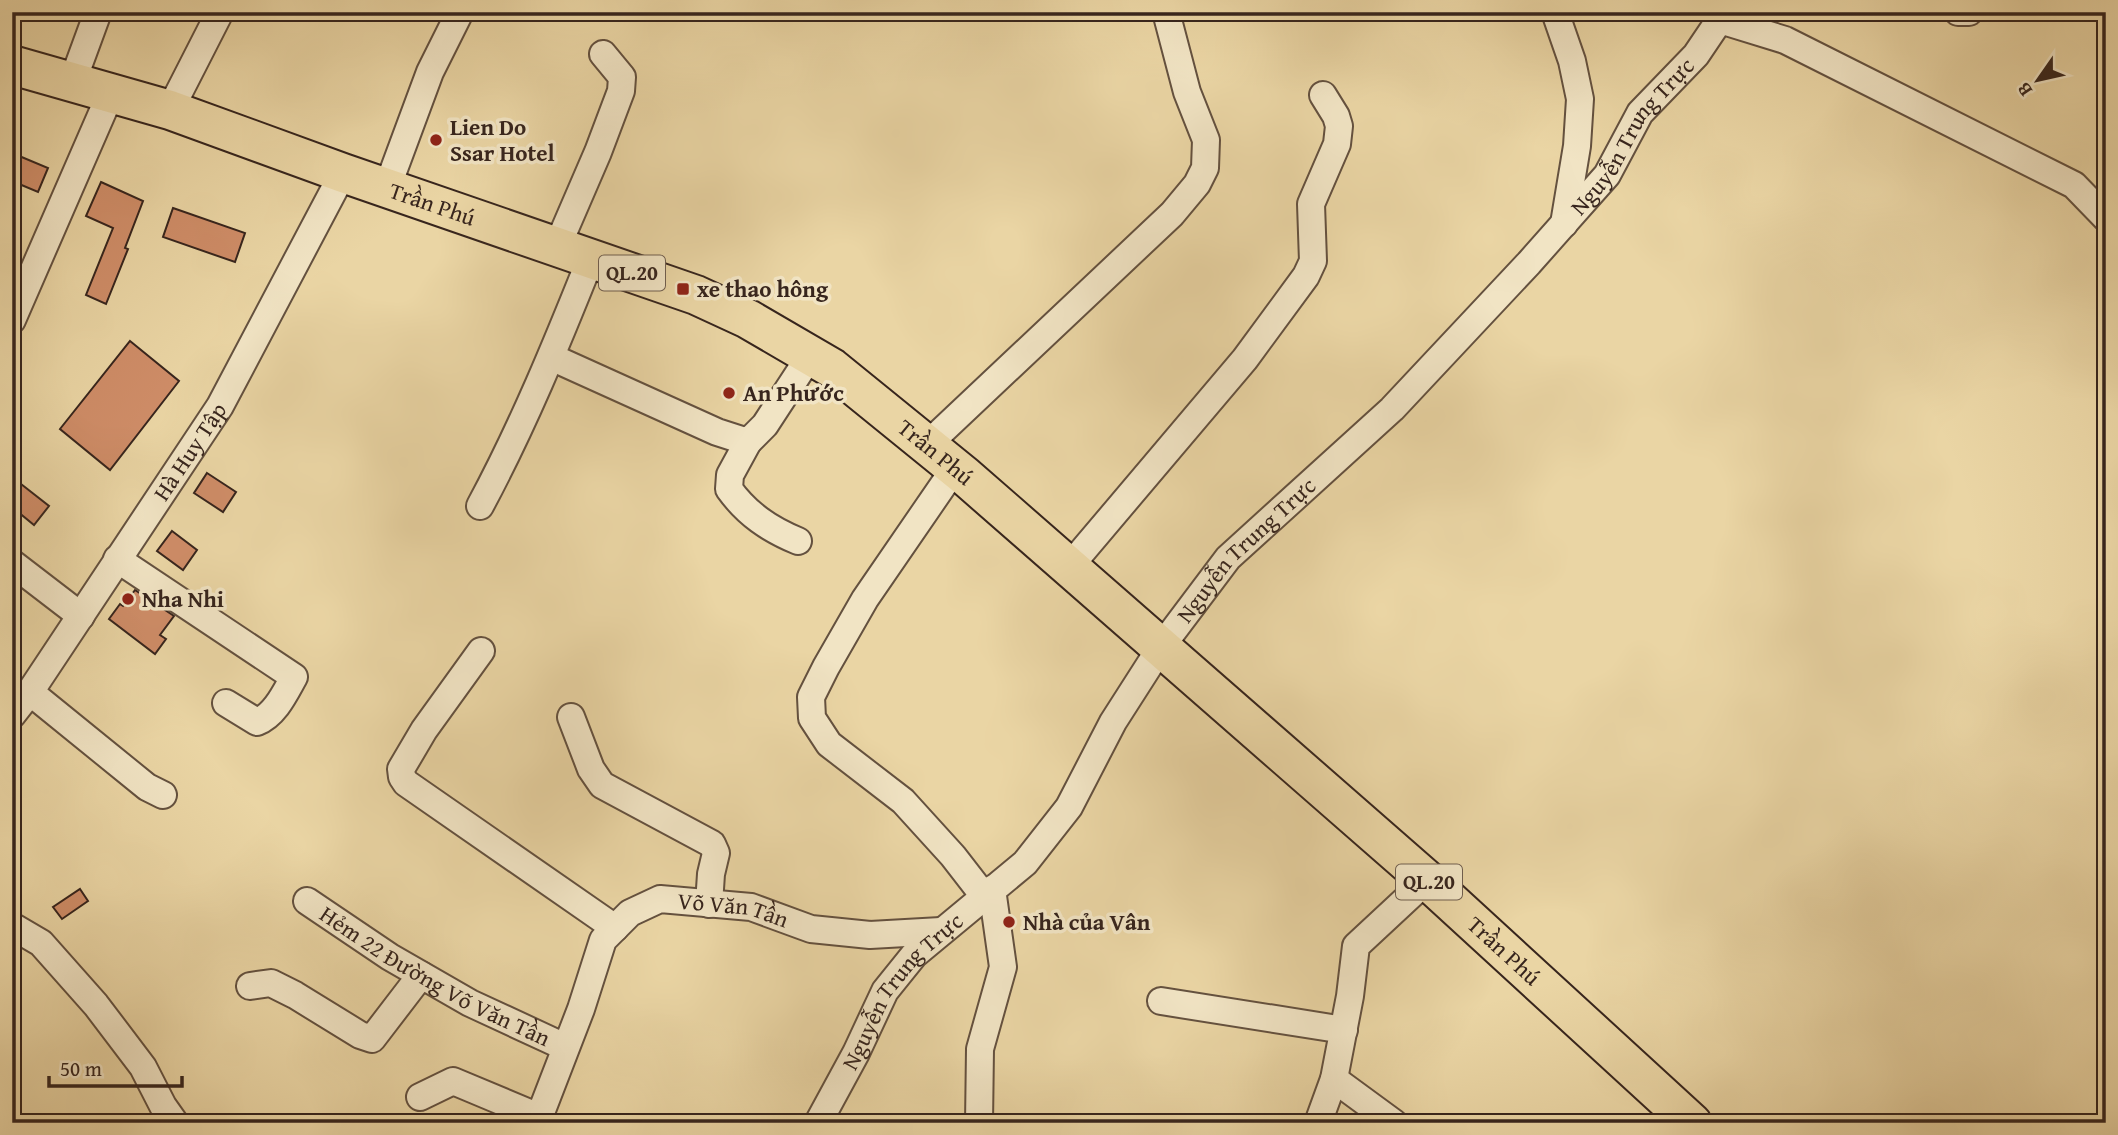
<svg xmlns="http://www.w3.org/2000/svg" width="2118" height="1135" viewBox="0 0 2118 1135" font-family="'Gentium Book Plus',serif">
  <rect width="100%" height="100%" fill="#ead5a4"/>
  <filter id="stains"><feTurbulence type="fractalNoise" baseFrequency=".00286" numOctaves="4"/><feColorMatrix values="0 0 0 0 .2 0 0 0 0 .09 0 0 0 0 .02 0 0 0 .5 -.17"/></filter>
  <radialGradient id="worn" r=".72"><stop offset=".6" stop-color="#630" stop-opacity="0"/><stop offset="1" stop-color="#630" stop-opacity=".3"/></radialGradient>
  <path fill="#cf8d68" stroke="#37251d" stroke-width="2" d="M12 153 48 168 38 192 12 181Z
    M101 182 143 201 125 248 128 249 106 304 86 295 113 228 86 216Z
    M173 208 245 233 235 262 163 237Z
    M130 341 179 381 110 470 60 429Z
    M207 473 236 492 223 512 194 493Z
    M21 484 49 506 34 525 12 507V496Z
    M172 531 197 550 183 570 157 551Z
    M135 590 174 616 160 635 166 639 155 654 109 619 120 604 123 606Z
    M80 889 88 901 62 919 53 907Z"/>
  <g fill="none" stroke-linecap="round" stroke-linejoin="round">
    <g stroke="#64513f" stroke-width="30">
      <g id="minor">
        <path d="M1555 12 1572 61 1580 99 1577 146 1564 224"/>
        <path d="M1958 12H1969"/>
        <path d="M1720 20 1785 40 2074 185 2106 218"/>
        <path d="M72 83 98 12"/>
        <path d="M170 110 220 12"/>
        <path d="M387 188 430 72 460 12"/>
        <path d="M557 247 598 152 621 91 622 77 603 54"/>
        <path d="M12 320 110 95"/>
        <path d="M551 357 717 432 748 442 765 425 810 356"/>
        <path d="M748 442 730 475 729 489C747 514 769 529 798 541"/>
        <path d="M927 445 1172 214 1197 184 1205 168 1206 140 1187 92 1166 12"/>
        <path d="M955 468 865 599 826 667 811 697 812 718 829 744 903 801 953 856 984 896"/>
        <path d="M480 506C523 426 557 343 591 258"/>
        <path d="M117 559 294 677C285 693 275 715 257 722L226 703"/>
        <path d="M12 563 81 616"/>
        <path d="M1069 567 1245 359 1306 276 1313 261 1311 204 1337 144 1339 126 1336 116 1323 95"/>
        <path d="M481 651 424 730 401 769 402 777 406 783 615 928"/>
        <path d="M30 692 147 787 163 795"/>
        <path id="s1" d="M12 715 30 692 220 406 343 173"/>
        <path d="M571 717 591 769 602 785 712 844 716 853 711 874 709 904"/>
        <path id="s2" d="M307 901 390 957 470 1003 565 1047"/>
        <path d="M12 926 41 943 96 1005 143 1067 163 1106 175 1123"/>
        <path d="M250 986 271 983 295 995 360 1035 372 1039 421 975"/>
        <path d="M1161 1001 1344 1030"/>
        <path d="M1334 1079 1394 1123"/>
        <path d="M420 1097 453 1081 539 1117"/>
        <path id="s3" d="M537 1123 581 1009 603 940 630 913 660 899 751 907 811 929 870 935 941 931"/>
        <path id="s4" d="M818 1123 856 1053 885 991 914 955 1025 863 1069 807 1113 722 1161 647 1228 558 1392 409 1529 263 1607 175 1640 113 1696 55 1725 12"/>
        <path d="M979 1123 980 1049 1003 967 992 889"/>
        <path d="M1318 1123 1334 1079 1350 996 1356 946 1427 880"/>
      </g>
    </g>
    <g stroke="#37251d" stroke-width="42">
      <g id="highway">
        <path id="s5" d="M12 65 170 110 343 173 696 295 748 319 832 368 965 476 1427 880 1692 1123"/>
      </g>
    </g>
    <use href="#minor" stroke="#f1e4c4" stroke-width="26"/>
    <use href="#highway" stroke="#ead5a4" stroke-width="38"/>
  </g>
  <g fill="#8f2418" stroke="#f1e4c4" stroke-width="2.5">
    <circle cx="436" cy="140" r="7"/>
    <rect x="676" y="282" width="14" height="14" rx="3.5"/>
    <circle cx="729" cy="393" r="7"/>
    <circle cx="128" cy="599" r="7"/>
    <circle cx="1009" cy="922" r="7"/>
  </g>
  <g text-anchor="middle" stroke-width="7" stroke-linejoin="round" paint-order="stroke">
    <g fill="#f1e4c4" stroke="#6f5e4f" stroke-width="2">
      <rect x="599" y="255.5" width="66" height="35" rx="5"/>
      <rect x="1396" y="864.5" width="66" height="35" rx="5"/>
    </g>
    <g font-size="21" font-weight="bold" fill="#37251d">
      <text x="632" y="280">QL.20</text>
      <text x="1429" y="889">QL.20</text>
    </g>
    <g font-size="23" font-weight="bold" fill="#37251d" stroke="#f1e4c4" text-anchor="start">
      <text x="450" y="135">Lien Do<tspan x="450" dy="26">Ssar Hotel</tspan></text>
      <text x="697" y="297">xe thao hông</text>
      <text x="743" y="401">An Phước</text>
      <text x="142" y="607">Nha Nhi</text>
      <text x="1023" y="930">Nhà của Vân</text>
    </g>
    <g font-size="23" fill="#37251d" stroke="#f1e4c4">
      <text dy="8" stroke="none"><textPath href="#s4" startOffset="1292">Nguyễn Trung Trực</textPath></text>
      <text dy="8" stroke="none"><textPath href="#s5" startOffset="443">Trần Phú</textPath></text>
      <text dy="8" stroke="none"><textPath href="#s1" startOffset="318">Hà Huy Tập</textPath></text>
      <text dy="8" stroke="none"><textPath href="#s5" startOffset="1010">Trần Phú</textPath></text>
      <text dy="8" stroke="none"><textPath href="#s4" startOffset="724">Nguyễn Trung Trực</textPath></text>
      <text dy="8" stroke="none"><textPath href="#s3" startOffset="340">Võ Văn Tần</textPath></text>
      <text dy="8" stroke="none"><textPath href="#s5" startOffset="1766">Trần Phú</textPath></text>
      <text dy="8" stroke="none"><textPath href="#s2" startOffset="149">Hẻm 22 Đường Võ Văn Tần</textPath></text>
      <text dy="8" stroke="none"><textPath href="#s4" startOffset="158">Nguyễn Trung Trực</textPath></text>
    </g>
  </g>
  <rect width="2118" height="1135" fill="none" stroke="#ead5a4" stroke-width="42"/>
  <rect x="14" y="14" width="2090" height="1107" fill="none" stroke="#37251d" stroke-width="3.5"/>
  <rect x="21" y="21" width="2076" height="1093" fill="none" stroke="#37251d" stroke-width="2"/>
  <g transform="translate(2038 80) rotate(236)" stroke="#f1e4c4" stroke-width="5" paint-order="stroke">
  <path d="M0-5L12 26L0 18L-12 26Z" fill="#37251d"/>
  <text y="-10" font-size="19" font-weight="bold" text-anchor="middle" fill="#37251d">B</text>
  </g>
  <path d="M49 1076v10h133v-10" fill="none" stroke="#37251d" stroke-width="3.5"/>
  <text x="60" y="1076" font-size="21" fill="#37251d" stroke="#f1e4c4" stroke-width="5" paint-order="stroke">50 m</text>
  <rect width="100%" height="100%" filter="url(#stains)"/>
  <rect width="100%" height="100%" fill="url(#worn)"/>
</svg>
